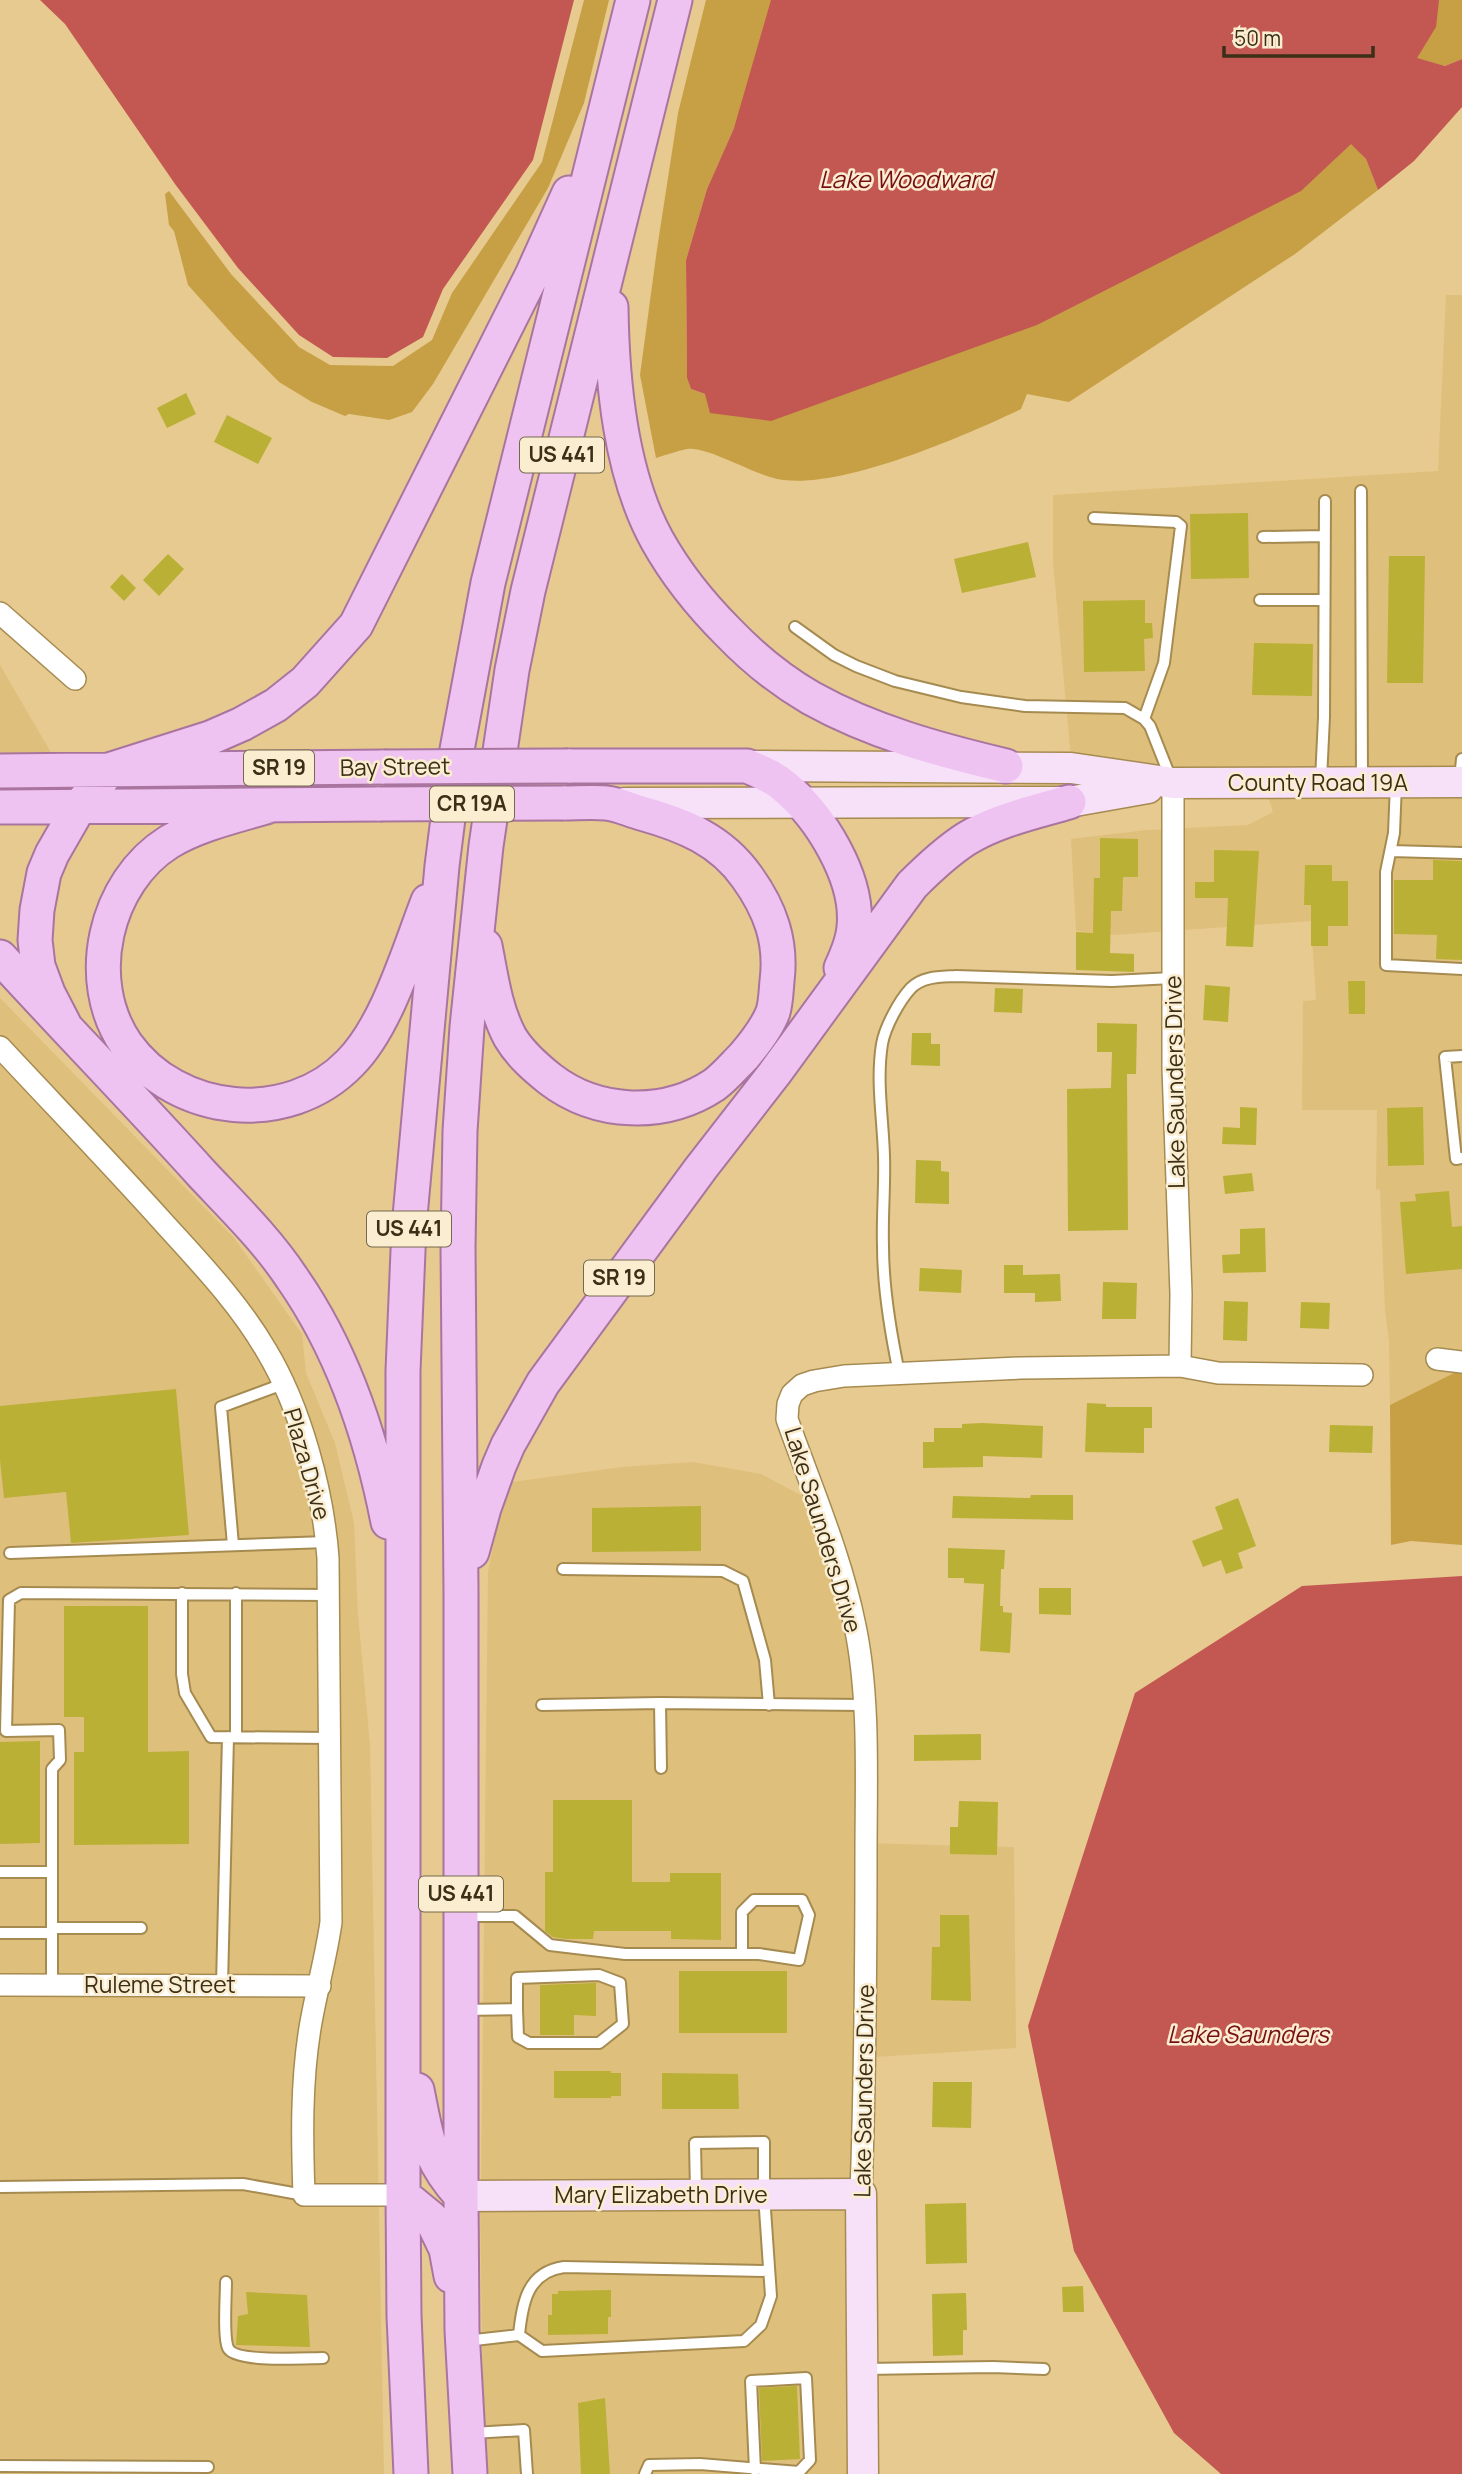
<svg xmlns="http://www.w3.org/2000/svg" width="1462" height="2474" viewBox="0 0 1462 2474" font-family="Manrope,sans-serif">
  <rect width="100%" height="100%" fill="#e7ca8f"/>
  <path fill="#dfbf7c" d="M1446 295H1462V771L1214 773 1180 767 1071 758 1053 562V495L1438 471Z
    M0 665 53 756 0 760Z
    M1462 792V1369L1390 1405 1389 1342 1385 1309 1380 1190 1376 1189 1377 1110H1302L1303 1001 1316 1000 1311 921 1114 935 1076 931 1071 839 1147 830 1248 825 1273 812 1267 793Z
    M0 998 234 1238 302 1334 306 1373 335 1443 354 1523 358 1615 370 1745 384 2474H0Z
    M693 1462 761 1474 823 1507 862 1600 861 1843 1014 1847 1016 2048 860 2058 859 2184 481 2186 488 1572 505 1483 622 1467Z
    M850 2204 852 2474H484L480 2206Z"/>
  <path fill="#c79f45" d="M584 0H609L584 103 548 188 433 384 412 412 389 420 349 414 345 416 312 402 279 382 234 336 188 285 174 231 169 225 165 194 169 191 231 274 299 347 330 365 393 366 432 340 452 293 542 162Z
    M706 0H836L734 128 707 189 686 260 687 378 691 389 740 407 1351 143 1366 159 1378 190 1295 254 1069 402 1027 394 1021 409C964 436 839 491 777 479 753 474 707 446 687 449 677 451 666 455 656 458L640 375 657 249 678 113Z
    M1426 0H1462V59L1445 66 1411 57Z
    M1462 1369V1545L1411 1541 1391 1545 1390 1405Z"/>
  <path fill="#c35752" d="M40 0H574L533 160 443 289 423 337 387 358 333 357 299 335 238 268 175 184 65 24Z
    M771 0H1439L1436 27 1417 58 1445 66 1462 59V107L1414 161 1378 190 1366 159 1351 144 1301 191 1037 325 771 421 710 413 705 394 691 389 687 378 686 260 707 189 734 128Z
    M1462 1576V2474H1221L1174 2433 1074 2251 1028 2026 1135 1693 1302 1586Z"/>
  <path fill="#bab035" d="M186 393 196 414 167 428 157 408Z
    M227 415 272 438 258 464 214 442Z
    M1248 513 1249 578 1191 579 1190 514Z
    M1028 542 1036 577 962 593 954 559Z
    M168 554 184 569 159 596 143 580Z
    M1389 556H1425L1423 683H1387Z
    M122 574 136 588 124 601 110 587Z
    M1145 600V623H1152L1153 638 1144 639 1145 671 1084 672 1083 601Z
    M1254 643 1313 644 1312 696 1252 695Z
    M1100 838 1138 839V877H1123L1122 911H1111L1110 953 1134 954V972L1076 970V932L1093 933 1094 878H1100Z
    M1214 850 1259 851 1253 947 1226 946 1228 898H1195V882H1214Z
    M1433 860 1462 861V960L1436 959 1437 935 1394 934V880H1433Z
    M1305 865H1332V881H1348V926H1328V946H1311V905H1304Z
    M1348 981H1365V1014H1349Z
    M1205 985 1230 987 1228 1022 1203 1020Z
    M995 988 1023 989 1022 1013 994 1012Z
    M1097 1023 1137 1024 1136 1074H1127L1128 1230 1068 1231 1067 1089 1111 1088 1112 1052H1097Z
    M912 1033H931V1044H940V1066L911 1065Z
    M1240 1107 1257 1108 1256 1145 1222 1144 1223 1127 1240 1128Z
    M1423 1107 1424 1165 1388 1166 1387 1108Z
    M916 1160 941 1161V1171L949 1172V1204L915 1203Z
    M1252 1173 1254 1191 1225 1194 1223 1176Z
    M1449 1191 1452 1227 1462 1226V1269L1406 1274 1400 1202 1416 1201 1415 1194Z
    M1265 1228 1266 1272 1223 1273 1222 1255 1240 1254V1229Z
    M1004 1265H1023V1275L1060 1274 1061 1301 1035 1302V1293H1004Z
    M920 1268 962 1270 961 1293 919 1291Z
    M1103 1282 1137 1283 1136 1319H1102Z
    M1224 1301 1248 1302 1247 1341 1223 1340Z
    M1301 1302 1330 1303 1329 1329 1300 1328Z
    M176 1389 189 1535 71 1543 66 1492 4 1498 0 1460V1406Z
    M1087 1403 1106 1404V1407H1152V1428H1144V1453L1085 1452Z
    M982 1423 1043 1426 1042 1458 983 1456V1467L923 1468V1442H934V1428H962V1424Z
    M1330 1425 1373 1426 1372 1453 1329 1452Z
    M1031 1495H1073V1520L952 1518 953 1496 1030 1498Z
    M1238 1498 1256 1546 1238 1553 1243 1568 1226 1574 1221 1560 1203 1567 1192 1541 1223 1529 1215 1507Z
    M701 1506V1551L592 1552V1508Z
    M948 1548 1005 1550 1004 1569H1001L1000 1606H1003V1612L1012 1613 1010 1653 980 1651 984 1584 964 1583V1578H948Z
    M1039 1588H1071V1615L1039 1614Z
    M64 1606H148V1752L189 1751V1844L74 1845V1752H84V1717H64Z
    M981 1734V1760L914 1761V1735Z
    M40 1741V1843L0 1844V1742Z
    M553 1800H632V1882H670V1873H721V1940L671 1939V1931H594L593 1939H565L553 1937 545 1931V1872H553Z
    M959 1801 998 1802 997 1855 950 1854V1827H958Z
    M940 1915H969L971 2001 931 2000 932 1947H940Z
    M679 1971H787V2033H679Z
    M596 1983V2016L574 2015V2035H540V1985Z
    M554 2071H611V2073H621V2096H611V2098H554Z
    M662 2073 738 2074 739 2109H662Z
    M933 2082H972L971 2128 932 2127Z
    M966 2203 967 2263 926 2264 925 2204Z
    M1083 2286 1084 2312H1063L1062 2287Z
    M611 2290V2317H608V2334L548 2335V2315H552V2294H558V2291Z
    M246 2292 307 2295 310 2347 236 2345 238 2316 248 2314Z
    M966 2293 967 2330H963V2355L933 2356 932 2294Z
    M797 2386 800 2459 762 2461 759 2388Z
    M605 2398 610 2474H581L578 2403Z"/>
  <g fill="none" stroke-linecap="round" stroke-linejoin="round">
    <g stroke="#a68b51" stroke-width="14">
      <path id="lane" d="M1361 491 1362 782
        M1094 518 1176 522 1181 526 1164 663 1144 719
        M1263 537 1325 536
        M1260 600H1324
        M795 627 834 655 856 666 895 681 961 697 1025 706 1125 708 1144 719 1150 726 1171 779
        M1460 779 1462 759
        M1321 780 1324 717 1325 501
        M1396 783 1394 833 1386 872V965L1462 969
        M1391 851 1462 853
        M1462 1056 1445 1057 1456 1159 1462 1158
        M899 1373C890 1330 883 1289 883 1246 882 1216 885 1186 884 1156 883 1119 876 1081 882 1044 885 1027 899 1001 911 988 923 976 941 977 956 976L1112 981 1173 978
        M233 1545 221 1407 283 1384
        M10 1553 327 1542
        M563 1569 723 1571 743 1581 765 1660 769 1705
        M182 1593V1674L185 1693 211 1737 330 1738
        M660 1703 661 1768
        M542 1705 660 1703 863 1705
        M236 1737V1593
        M0 1872H52
        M464 1916H515L550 1945 625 1954H759L799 1960 809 1915 802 1900H754L742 1912V1954
        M52 1928H141
        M0 1933H52
        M52 1985V1769L60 1760 59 1730 6 1731 9 1600 21 1593 329 1595
        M222 1985 228 1737
        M464 2010 517 2009V1978L599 1975 620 1983 623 2024 599 2043H529L518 2037 517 2009
        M0 2187 243 2184 304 2195
        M226 2282C226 2296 223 2337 228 2348 235 2363 307 2358 323 2358
        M519 2335C522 2304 527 2272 564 2267L769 2271
        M466 2341 519 2335 542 2351 744 2341 761 2325 771 2296 764 2195V2142L695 2143 696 2192
        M865 2369 993 2367 1044 2369
        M473 2433 524 2430 527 2474
        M0 2466 208 2467
        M755 2470 751 2381 806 2378 810 2460 799 2472
        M645 2474 649 2465 700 2464 799 2472V2474"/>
    </g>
    <g stroke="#a68b51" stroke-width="24">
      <path id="street" d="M0 613 75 679
        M1173 783V1068L1181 1294 1180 1366
        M0 1047C54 1105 110 1163 163 1222 200 1263 238 1302 266 1350 301 1408 323 1491 328 1558L331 1922C326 1958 316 1992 310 2028 301 2083 302 2139 304 2195H403
        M1437 1359 1462 1362
        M0 1985 320 1986
        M861 2194C865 2080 866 1967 866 1854 866 1781 870 1697 855 1626 841 1555 811 1487 787 1419L788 1404 792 1394 802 1385 814 1381 844 1376 1021 1368 1180 1366 1218 1373 1362 1375"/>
    </g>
    <g stroke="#a68b51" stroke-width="33">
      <path id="secondary" d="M747 766 1071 768 1173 783 1462 782
        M625 803 1069 802 1148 788
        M461 2196 861 2194 863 2474"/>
    </g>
    <g stroke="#a9759f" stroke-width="37">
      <path id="primary" d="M611 307C612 382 620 473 657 540 676 574 701 605 728 632 753 658 780 680 811 698 872 732 939 750 1006 766
        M568 766H747C761 772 774 777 785 787 821 817 859 879 854 927 853 941 847 955 841 968
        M0 771 384 767
        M269 806C236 816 199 824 169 842 105 882 82 980 126 1044 177 1116 288 1127 350 1063 387 1026 409 950 428 901
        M0 807 380 804
        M485 946C491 976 495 1009 510 1037 520 1054 535 1067 550 1079 597 1115 664 1118 714 1085 725 1077 734 1066 744 1056 755 1043 767 1028 773 1012 776 1002 776 991 777 981 782 941 770 909 747 877 721 840 684 825 641 813 630 810 618 804 606 803 592 802 577 803 563 803
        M0 957C67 1030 136 1101 202 1174 233 1207 267 1240 292 1278 343 1351 371 1435 388 1522
        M64 1024 48 993 38 966 35 940 37 910 44 873 52 854 79 807 109 770 210 738 242 724 276 705 305 682 356 625 532 275 569 193
        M472 1552 484 1508 499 1466 508 1445 543 1383 701 1168 774 1074 912 885C929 868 946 852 966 839 997 820 1035 812 1069 802
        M417 2090C427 2138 427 2158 461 2196
        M403 2195 431 2218 446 2249 451 2276
        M411 2474 404 2316 403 2195V1371L409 1227 442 866 456 755 488 583 633 0
        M470 2474 462 2330 461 2196V1592L458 1247 460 1131 467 1027 486 846 512 670 528 591 675 0"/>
    </g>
    <use href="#lane" stroke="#fff" stroke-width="10"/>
    <use href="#street" stroke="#fff" stroke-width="21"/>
    <use href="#secondary" stroke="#f7e1f8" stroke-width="30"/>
    <use href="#primary" stroke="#efc3f1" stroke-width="33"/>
    <g stroke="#a9759f" stroke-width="37" stroke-linecap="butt">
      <path id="primary-bridge" d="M384 767 568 766
        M380 804 563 803"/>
    </g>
    <use href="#primary-bridge" stroke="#efc3f1" stroke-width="33"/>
  </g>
  <g text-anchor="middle" stroke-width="5" stroke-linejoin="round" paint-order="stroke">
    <g fill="#fbedd0" stroke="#75684e" stroke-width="2">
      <rect x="520" y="437.5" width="84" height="35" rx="5"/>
      <rect x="244" y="750.5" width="70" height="35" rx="5"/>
      <rect x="430" y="786.5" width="84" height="35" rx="5"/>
      <rect x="367" y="1211.5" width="84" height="35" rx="5"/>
      <rect x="584" y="1260.5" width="70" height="35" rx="5"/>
      <rect x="419" y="1876.5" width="84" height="35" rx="5"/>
    </g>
    <g font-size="21" font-weight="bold" fill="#3b2f17">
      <text x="562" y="462">US 441</text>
      <text x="279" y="775">SR 19</text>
      <text x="472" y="811">CR 19A</text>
      <text x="409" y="1236">US 441</text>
      <text x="619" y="1285">SR 19</text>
      <text x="461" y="1901">US 441</text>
    </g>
    <g font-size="23" fill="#3b2f17" stroke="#fbedd0">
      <text transform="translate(395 767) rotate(-1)" y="8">Bay Street</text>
      <text x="1318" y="791">County Road 19A</text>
      <text transform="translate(1175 1082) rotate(-91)" y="8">Lake Saunders Drive</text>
      <text transform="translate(307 1464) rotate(74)" y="8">Plaza Drive</text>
      <text transform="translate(823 1530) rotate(73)" y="8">Lake Saunders Drive</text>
      <text x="160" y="1993">Ruleme Street</text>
      <text transform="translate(864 2091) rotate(-89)" y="8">Lake Saunders Drive</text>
      <text x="661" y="2203">Mary Elizabeth Drive</text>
    </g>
    <g font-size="24" font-style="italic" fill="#771016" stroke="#fbedd0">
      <text x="906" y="188">Lake Woodward</text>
      <text x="1248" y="2043">Lake Saunders</text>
    </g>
  </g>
  <path d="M1224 46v10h149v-10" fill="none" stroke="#3b2f17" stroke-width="3.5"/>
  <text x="1234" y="46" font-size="21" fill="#3b2f17" stroke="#fbedd0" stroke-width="5" paint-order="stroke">50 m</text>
</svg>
